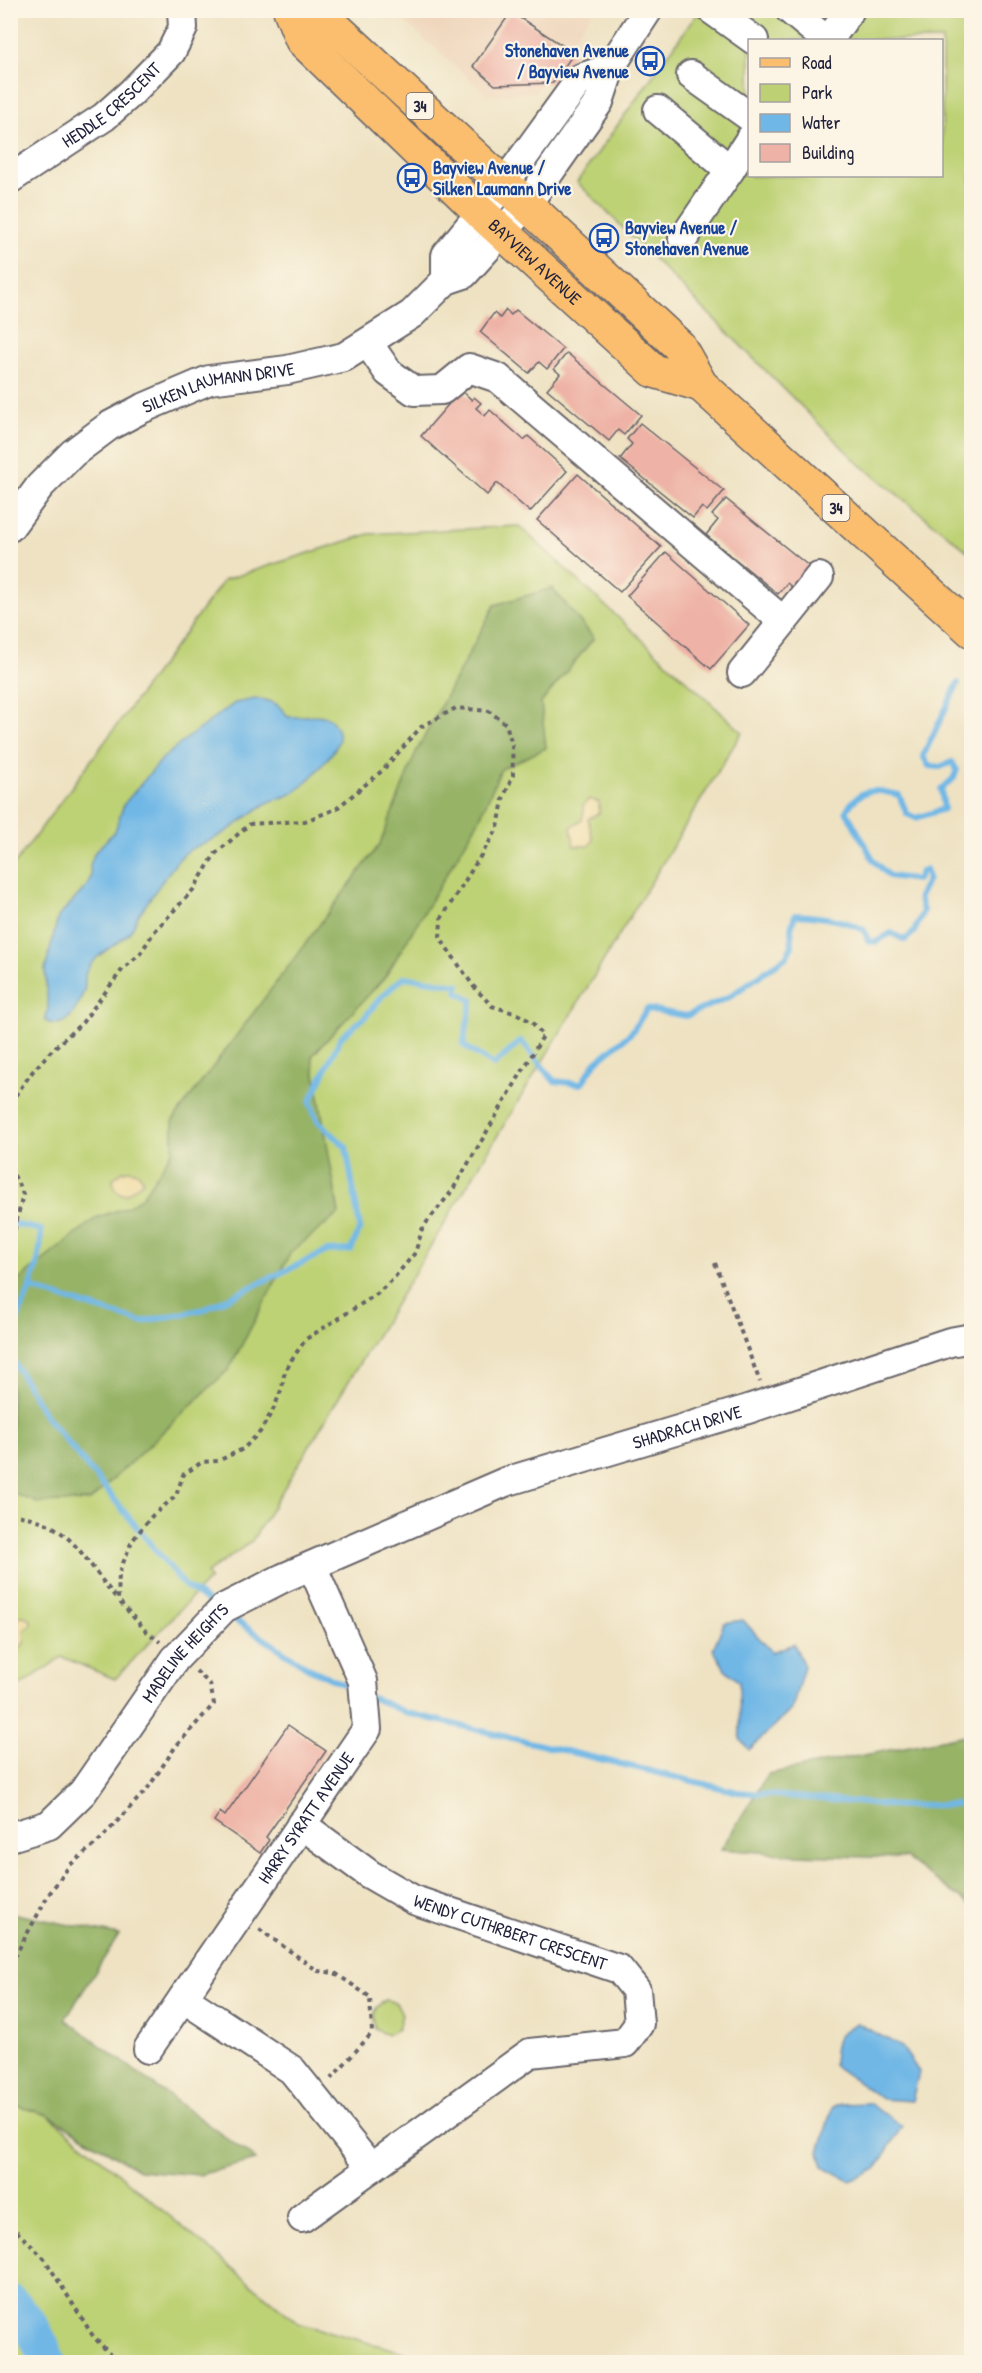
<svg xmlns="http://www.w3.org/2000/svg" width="982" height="2373" viewBox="0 0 982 2373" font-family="'Patrick Hand',sans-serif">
  <rect width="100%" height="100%" fill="#fcf5e5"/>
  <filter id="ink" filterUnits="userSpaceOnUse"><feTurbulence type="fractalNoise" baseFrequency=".0167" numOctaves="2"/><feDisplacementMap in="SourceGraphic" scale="12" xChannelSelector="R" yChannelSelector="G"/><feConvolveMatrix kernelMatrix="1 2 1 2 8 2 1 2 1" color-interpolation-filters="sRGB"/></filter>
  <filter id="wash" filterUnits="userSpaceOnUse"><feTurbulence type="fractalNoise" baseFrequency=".008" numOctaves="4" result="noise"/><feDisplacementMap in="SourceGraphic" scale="24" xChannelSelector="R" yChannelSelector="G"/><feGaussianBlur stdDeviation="1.35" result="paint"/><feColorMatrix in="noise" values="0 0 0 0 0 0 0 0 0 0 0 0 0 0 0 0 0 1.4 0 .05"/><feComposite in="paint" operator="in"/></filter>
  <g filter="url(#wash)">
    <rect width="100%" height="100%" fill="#eee2c2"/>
    <path fill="#efd6bc" d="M393 11H593L535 92 488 96Z"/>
    <path fill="#bdd174" stroke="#707a58" stroke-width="1.5" fill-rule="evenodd" d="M699 11H971V554L856 461 577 182ZM750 40H942V176H750Z
      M519 526 742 732 252 1541 206 1574 210 1579C177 1611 147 1646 115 1679L62 1657 11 1692V869L224 580 369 534Z
      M386 2000 396 2003 402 2015 398 2029 387 2035 375 2029C371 2014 373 2008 386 2000Z
      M10 2104 48 2115 298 2323 439 2362H11Z"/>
    <path fill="#96b366" stroke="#5c6a50" stroke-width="1.5" d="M552 588 594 638 541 703 546 748 501 769 479 820 385 977 312 1056 339 1214 291 1252 229 1369 90 1501 38 1503 11 1493V1286L96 1218 127 1207 142 1197 173 1150V1120L380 844 416 752 495 605Z
      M971 1734V1906L906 1858 795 1855 721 1849 768 1774Z
      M11 1913 119 1935 65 2019 256 2160 199 2175 139 2170 48 2115 11 2104Z"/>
    <path fill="#eeda9e" stroke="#887e6c" stroke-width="1.5" d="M589 799 599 802V813L588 819 593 840 589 846H574L571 827 582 820 584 811 583 806Z
      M129 1170C136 1170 141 1174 143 1181L125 1195 120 1193 114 1188 113 1179 123 1171Z
      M20 1616H24L31 1620V1625L24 1630 25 1640 22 1646 11 1647V1627Z"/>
    <path fill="#6fb7e6" stroke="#486c90" stroke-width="1.5" d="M256 699C273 700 279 704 288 717 301 718 317 712 329 718 334 722 339 732 339 738 340 749 303 787 293 793 285 798 273 799 264 805 247 815 233 830 215 838 202 845 191 846 180 858 166 875 153 894 140 913 136 917 135 924 132 929 123 944 98 949 86 972 84 977 86 984 84 990 82 997 75 1012 70 1017 63 1024 54 1026 45 1021L48 1010 45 970 58 917 86 887 91 877 90 865 95 852 115 831 124 804 163 758 191 735 235 703Z
      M743 1620 772 1652 794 1644 804 1666 792 1709 749 1750 740 1739 739 1682 725 1669 713 1649 724 1623Z
      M857 2023 902 2047 919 2072 912 2101 882 2099 833 2065C834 2042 835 2034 857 2023Z
      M869 2103 902 2126 876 2169 851 2181 823 2166 819 2152 832 2108 840 2104Z"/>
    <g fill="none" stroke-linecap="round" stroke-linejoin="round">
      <path stroke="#6fb7e6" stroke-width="6" d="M10 1223 41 1230C42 1267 25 1302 10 1335
        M30 1288 141 1322 205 1309 327 1251 351 1250 360 1228 346 1147 317 1120 310 1102 341 1037 365 1017 382 996 404 977 459 985 457 992 472 1000 463 1045 494 1065 521 1041 554 1081 581 1084 596 1062 631 1033 647 1009 686 1016 729 997 786 957 792 946 791 928 795 915C819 916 843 919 864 930L868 941 876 942 891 933 905 940 914 932 923 911 919 897 928 879 926 869 921 872 917 880 889 876 874 861 846 811C862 786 873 789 899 795L907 814 916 818 944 809 941 789 953 779 957 770 952 762 940 767 929 766 923 756 958 683
        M10 1356 45 1415 185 1586 215 1606
        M228 1615 308 1668 356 1690
        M373 1698 407 1713 738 1792 898 1806 972 1804"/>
      <path stroke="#6fb7e6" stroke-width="36" d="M10 2302C29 2319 39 2339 48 2362"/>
    </g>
    <g id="blocks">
      <path fill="#eeb3a6" d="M511 12 574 53 553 83 495 85 473 66Z
        M506 310 511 315 516 310 563 349 547 369 539 362 529 373 480 332 494 313 500 318Z
        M567 353 641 415 624 435 618 430 609 441 547 389 560 374 554 369Z
        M461 390 472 400 474 397 481 403 476 408 485 416 490 410 524 440 528 436 567 471 530 512 497 483 487 495 421 436Z
        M640 423 724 491 707 511 702 507 693 518 620 459 632 444 627 439Z
        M578 474 661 547 620 592 537 520Z
        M726 499 810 567 793 588 787 583 778 594 706 535 718 520 712 515Z
        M666 552 749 625 711 669 627 596Z
        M288 1725 326 1751 266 1837 269 1840 260 1853 214 1821 220 1812 225 1816Z"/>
    </g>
  </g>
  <g filter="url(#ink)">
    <use href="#blocks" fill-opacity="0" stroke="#69656a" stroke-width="1.5"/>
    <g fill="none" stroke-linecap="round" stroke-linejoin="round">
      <g stroke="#69656a" stroke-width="32">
        <g id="minor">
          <path d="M712 10 754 40"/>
          <path d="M790 10 826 40"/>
          <path d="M829 40 850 10"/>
          <path d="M691 75 750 117"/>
          <path d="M658 110 730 170 750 139"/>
          <path id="s1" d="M10 179 104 117 131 93 171 52 183 28 182 10"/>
          <path d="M683 239 730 170"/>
          <path d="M446 280V255L504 184 581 78 610 68"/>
          <path d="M368 343 388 372 414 391 442 390 469 368 498 378 783 621"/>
          <path id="s2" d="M10 527 40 486 73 453 109 426 141 409 209 380 287 370 344 357 412 314 446 280 464 274 527 204 599 102 610 68 648 10"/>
          <path d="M742 673 819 577"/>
          <path id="s3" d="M301 1824 369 1874 414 1900 619 1969 636 1990 639 2024 625 2043 530 2053 302 2218"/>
          <path id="s4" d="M10 1837 49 1825 83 1792 175 1659 224 1608 283 1578 505 1482 745 1410 950 1342 972 1338"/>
          <path d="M183 1998 292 2070 371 2168"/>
          <path id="s5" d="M148 2049 367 1729 363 1681 312 1566"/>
        </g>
      </g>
      <g stroke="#69656a" stroke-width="36">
        <g id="major">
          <path id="s6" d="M290 10 302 40 480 212 654 371 701 385"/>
          <path d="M311 10 324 17 679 346 701 385 972 631"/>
        </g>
      </g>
      <path stroke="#69656a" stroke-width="4" stroke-dasharray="4.5 4.5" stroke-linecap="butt" d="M10 1103 33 1071 52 1050 82 1023 122 970 140 954 154 932 193 890 215 854 250 824 305 821 336 809 383 770 421 727 456 708 489 711 506 724 512 744 513 775 503 799 498 828 441 919 440 938 474 987 492 1006 517 1014 532 1022 543 1036 452 1191 423 1227 415 1253 393 1279 377 1294 306 1339 292 1359 284 1375 282 1388 274 1408 260 1432 243 1449 218 1461 202 1462 183 1475 176 1496 152 1516 132 1541 119 1573 118 1600 146 1631 160 1642
        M10 1167 23 1194 12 1241 10 1262
        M715 1263 760 1382
        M10 1515C70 1518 84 1561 118 1600
        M259 1929 318 1971 335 1973 370 1997 372 2033 329 2081
        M10 1965 49 1894 70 1865 100 1840 148 1788 176 1746 214 1704 210 1684 196 1671
        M10 2225 44 2258 93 2336 117 2362"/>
      <use href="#minor" stroke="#fff" stroke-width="28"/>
      <use href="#major" stroke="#fabe6e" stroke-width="33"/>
    </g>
  </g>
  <defs>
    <g id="bus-ring" transform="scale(1.5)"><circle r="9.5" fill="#fcf5e5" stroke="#1a4fb4" stroke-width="1.5"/><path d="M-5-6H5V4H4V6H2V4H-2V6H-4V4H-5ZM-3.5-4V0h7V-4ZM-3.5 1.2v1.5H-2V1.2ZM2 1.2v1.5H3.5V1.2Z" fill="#1a4fb4"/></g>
  </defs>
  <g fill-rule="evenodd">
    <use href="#bus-ring" x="650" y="61"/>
    <use href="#bus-ring" x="412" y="178"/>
    <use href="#bus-ring" x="604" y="238"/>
  </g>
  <g text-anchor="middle" stroke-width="4.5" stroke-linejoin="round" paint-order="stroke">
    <g fill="#fcf5e5" stroke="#63616e" stroke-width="1.5">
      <rect x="406.5" y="93" width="27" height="26" rx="4.5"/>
      <rect x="822.5" y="495" width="27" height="26" rx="4.5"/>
    </g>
    <g font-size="16" font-weight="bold" fill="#22223b">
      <text x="420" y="112">34</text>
      <text x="836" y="514">34</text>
    </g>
    <g font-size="18" font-weight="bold" fill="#164399" stroke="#fcf5e5" text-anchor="start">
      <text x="629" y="57" text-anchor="end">Stonehaven Avenue<tspan x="629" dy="21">/ Bayview Avenue</tspan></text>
      <text x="433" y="174">Bayview Avenue /<tspan x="433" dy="21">Silken Laumann Drive</tspan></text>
      <text x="625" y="234">Bayview Avenue /<tspan x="625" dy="21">Stonehaven Avenue</tspan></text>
    </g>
    <g font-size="18" fill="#22223b" stroke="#fcf5e5">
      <text dy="6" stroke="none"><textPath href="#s1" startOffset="126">HEDDLE CRESCENT</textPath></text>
      <text dy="6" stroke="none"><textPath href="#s6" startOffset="354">BAYVIEW AVENUE</textPath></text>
      <text dy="6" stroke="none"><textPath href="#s2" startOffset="260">SILKEN LAUMANN DRIVE</textPath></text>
      <text dy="6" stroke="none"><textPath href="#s4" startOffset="819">SHADRACH DRIVE</textPath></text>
      <text dy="6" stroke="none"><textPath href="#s4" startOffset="261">MADELINE HEIGHTS</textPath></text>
      <text dy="6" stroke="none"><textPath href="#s5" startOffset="280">HARRY SYRATT AVENUE</textPath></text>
      <text dy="6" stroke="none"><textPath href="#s3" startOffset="238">WENDY CUTHRBERT CRESCENT</textPath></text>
    </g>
  </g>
  <rect width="982" height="2373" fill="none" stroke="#fcf5e5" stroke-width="36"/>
  <rect x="748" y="39" width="195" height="138" fill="#fcf5e5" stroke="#a5a1a1" stroke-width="1.5"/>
  <rect x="760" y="58" width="30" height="9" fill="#fabe6e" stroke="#a5a1a1" stroke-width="1.5"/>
  <text x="802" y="69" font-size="18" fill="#22223b">Road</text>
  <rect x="760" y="84" width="30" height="18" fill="#bdd174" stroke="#a5a1a1" stroke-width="1.5"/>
  <text x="802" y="99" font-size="18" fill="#22223b">Park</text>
  <rect x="760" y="114" width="30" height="18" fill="#6fb7e6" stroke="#a5a1a1" stroke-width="1.5"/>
  <text x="802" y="129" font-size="18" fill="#22223b">Water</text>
  <rect x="760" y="144" width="30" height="18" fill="#eeb3a6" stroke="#a5a1a1" stroke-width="1.5"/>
  <text x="802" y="159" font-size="18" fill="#22223b">Building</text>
</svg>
